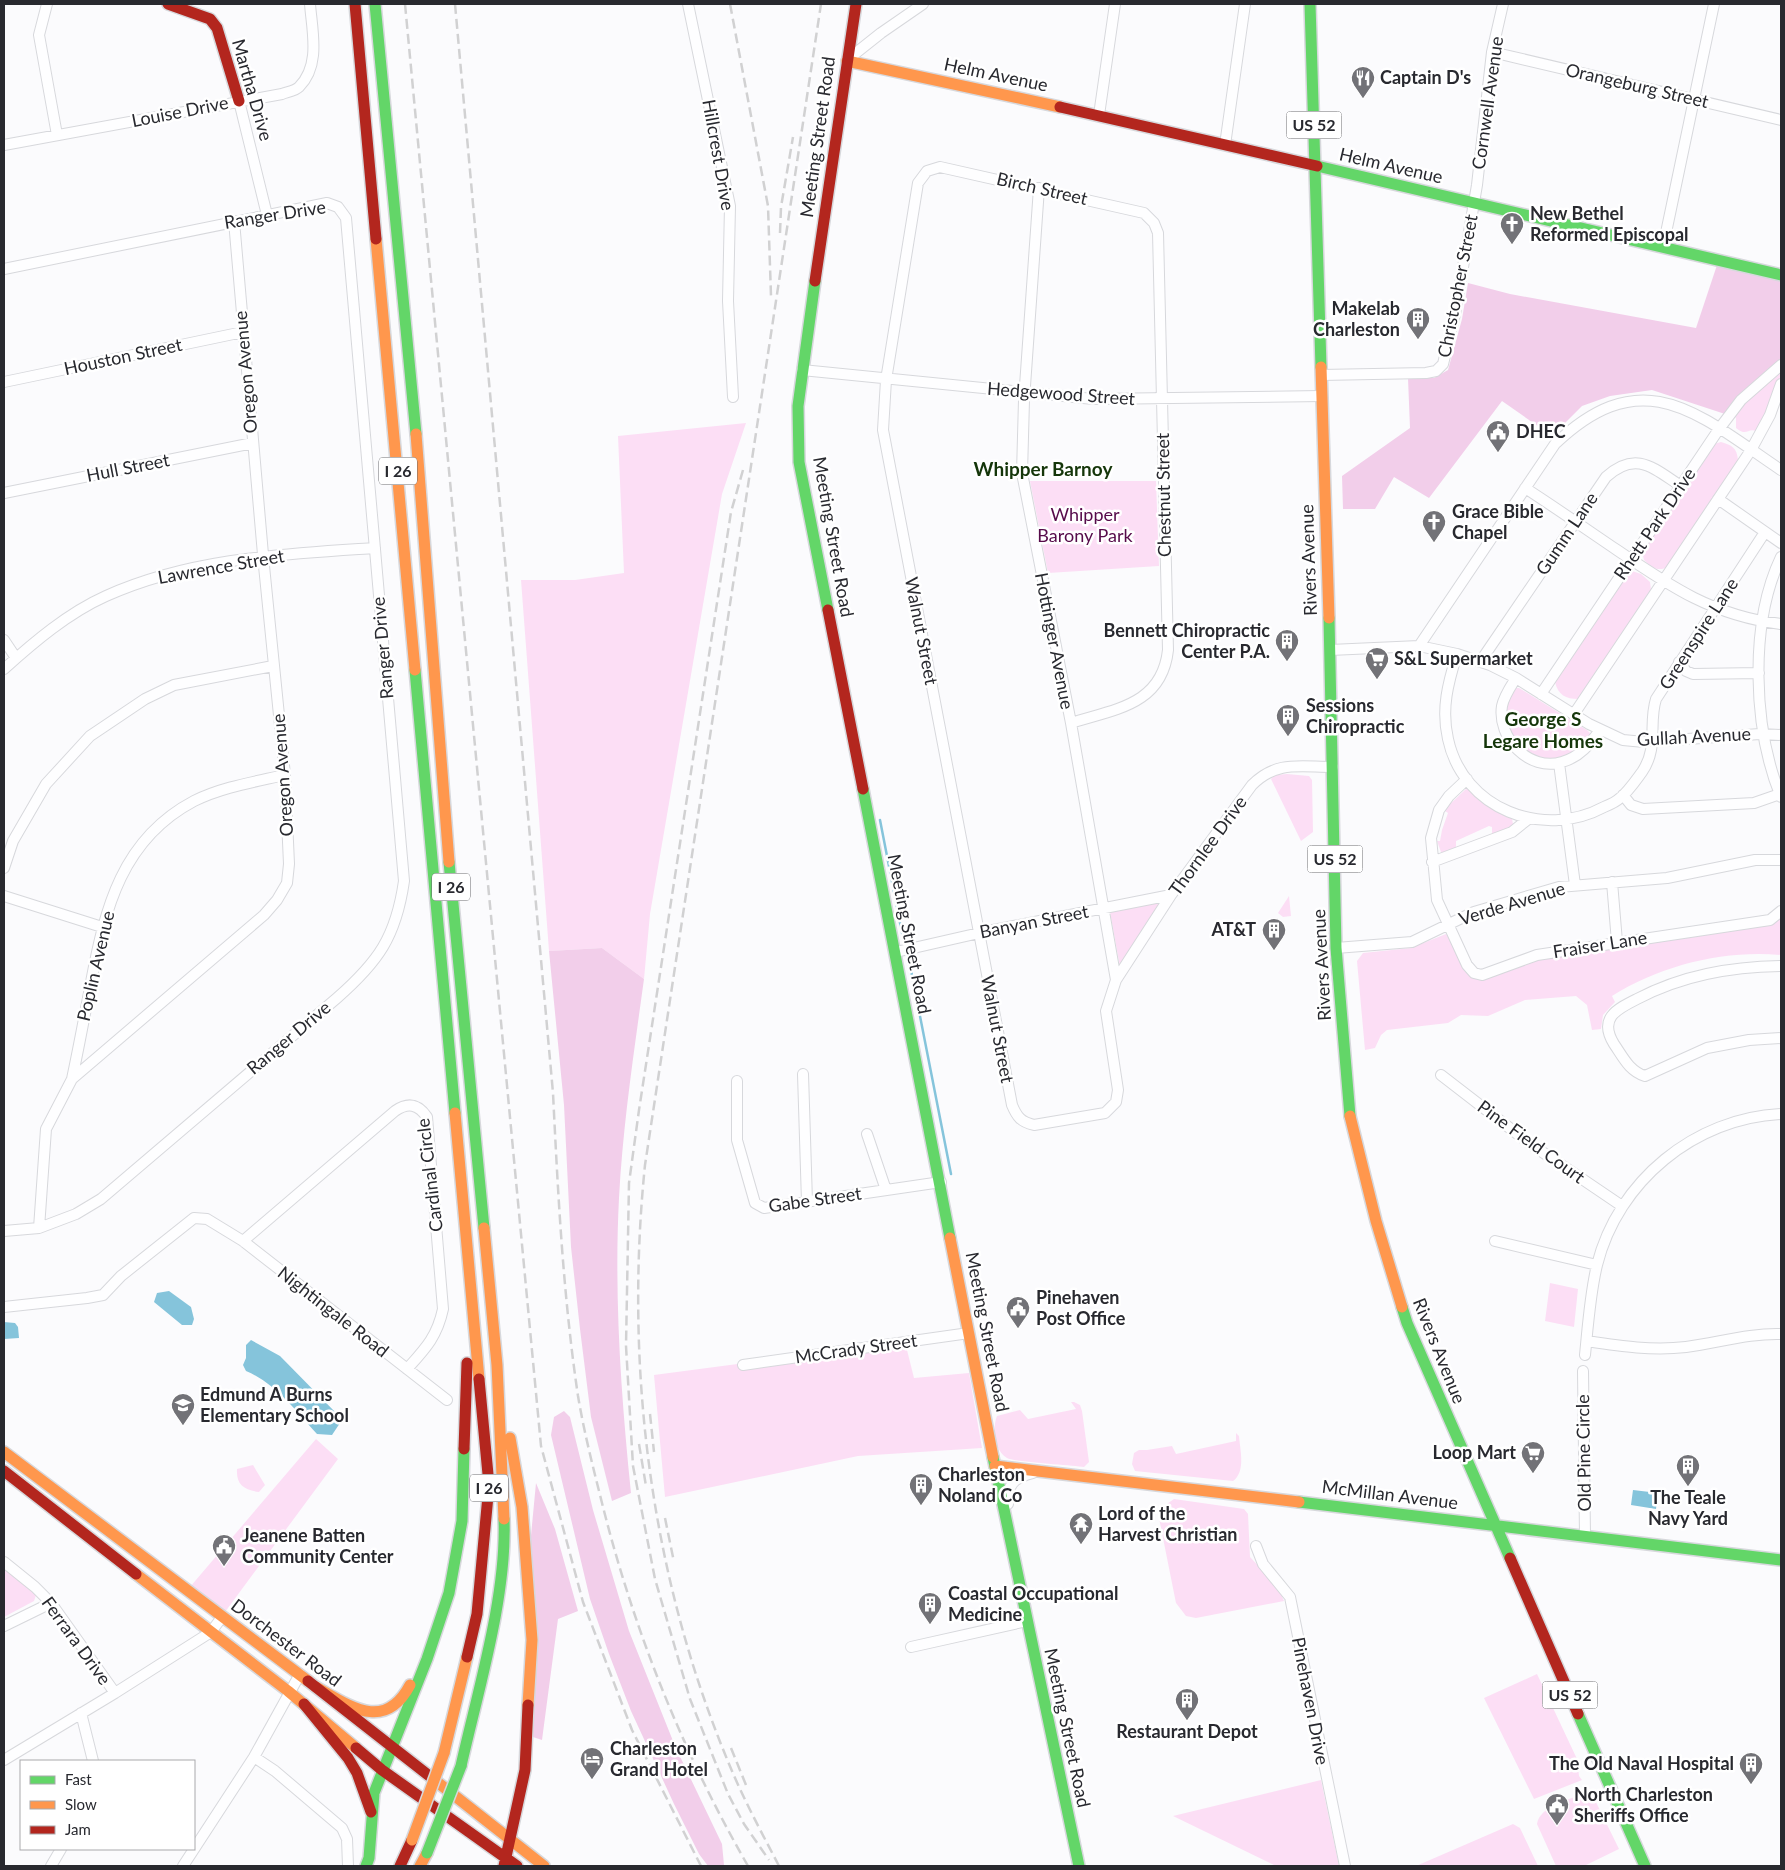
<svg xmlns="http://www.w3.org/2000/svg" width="1785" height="1870" viewBox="0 0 1785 1870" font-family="Lato,sans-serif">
  <rect width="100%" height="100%" fill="#fbfbfd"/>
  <path fill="#fcdef5" d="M1779 374H1781L1774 397 1756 431C1747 428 1747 437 1736 428V418L1734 416 1760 387Z
    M746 423 722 494 650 914 644 979 602 948 549 951 521 580H575L624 573 618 436Z
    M1721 442C1732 445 1737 448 1738 460L1668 566C1659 573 1651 567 1644 560L1642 551 1714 444Z
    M1030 481H1156L1159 566 1048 573Z
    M1632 571 1641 574 1650 582 1651 590 1578 699C1566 699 1558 695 1555 682L1627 573Z
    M1515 688H1519L1587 730 1590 733C1589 743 1582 748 1573 753 1569 755 1564 758 1559 759 1555 760 1549 759 1544 758 1511 753 1495 714 1515 688Z
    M1287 774 1309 776 1312 780 1313 832 1301 841 1271 779 1275 775Z
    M1466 789 1470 790 1512 819 1513 824 1509 828 1492 834V827L1489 826 1456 841V849L1445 853 1441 852 1437 841H1440L1442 830 1448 813 1445 811 1446 808Z
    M1289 896 1291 916 1283 917 1278 913Z
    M1164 902 1120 967 1110 912Z
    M1781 917V955C1723 950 1662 965 1612 996L1615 1002 1603 1015 1601 1029 1592 1030 1587 1005 1576 996 1525 1000 1488 1016 1461 1015 1448 1023 1387 1030 1381 1035 1375 1048 1365 1050 1357 961 1363 953 1411 948 1446 934 1469 974 1531 959 1774 922Z
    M1550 1283 1578 1289 1574 1327 1545 1321Z
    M905 1342 914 1378 969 1373 982 1448 858 1456 665 1497 654 1375Z
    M1071 1402H1074L1080 1405 1082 1411 1089 1462 1084 1467C1072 1465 1014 1462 1007 1458 994 1450 992 1429 997 1416L1020 1410 1028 1419 1076 1409Z
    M1236 1433 1239 1436C1240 1449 1246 1472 1233 1481L1135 1471 1132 1464 1134 1453 1139 1450H1147L1172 1446 1176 1454 1236 1441Z
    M316 1439 338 1459 225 1612 190 1587Z
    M253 1465 265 1485 259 1492C244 1490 236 1485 237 1469Z
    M1174 1499 1244 1509 1248 1514 1250 1557 1278 1587 1284 1601 1196 1618 1186 1616 1176 1603 1159 1518 1164 1506Z
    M4 1568 33 1589 36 1595 34 1601 4 1617Z
    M1537 1674 1577 1759 1579 1776 1582 1780 1534 1799 1484 1698Z
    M1321 1780 1339 1866H1276L1173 1816Z
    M1582 1794 1594 1798 1619 1849 1584 1866H1556L1537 1824C1540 1806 1567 1801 1582 1794Z
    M1513 1824 1520 1828 1538 1866H1416Z"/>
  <path fill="#f2ceea" d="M1717 265 1781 280V359L1741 394 1725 414 1652 390 1610 396 1582 406 1552 436 1502 401 1429 498 1394 477 1375 509H1343L1342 476 1410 428 1408 378H1434L1448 370 1462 319 1468 283 1510 294 1696 328Z
    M602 948 644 979C634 1052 623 1124 619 1198 614 1296 621 1395 631 1493L612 1501 591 1417 580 1329 571 1247 564 1105 549 951Z
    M564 1411 570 1417 593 1510 629 1631 675 1746 722 1844 724 1865 708 1866 699 1854 674 1804 631 1711 609 1654 590 1599 551 1435 554 1417Z
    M536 1483 555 1529 578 1611 558 1619 542 1740 533 1737 530 1546Z"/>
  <path fill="#85c4db" d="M169 1291 191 1307 194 1319 192 1325H182L154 1302 157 1293Z
    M4 1322 15 1323 18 1327 19 1338 4 1339Z
    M251 1340 280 1356 339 1416 340 1423 332 1435 317 1434C296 1411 275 1383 246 1371L243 1365 246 1358V1345Z
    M1633 1490 1658 1493 1656 1509 1631 1505Z"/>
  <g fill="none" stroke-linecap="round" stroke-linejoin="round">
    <path stroke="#85c4db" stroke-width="2.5" d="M880 820 902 933
      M908 955 951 1174"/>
    <g stroke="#d7d8dc" stroke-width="12">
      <path id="street" d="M47 4 39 35 57 135
        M688 4 730 206 728 301 733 397
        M1492 52 1781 120
        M847 60 881 33 923 4
        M239 101 267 215
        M1099 115 1115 4
        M4 145 282 94C287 92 295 91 299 87 321 65 312 31 310 4
        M1225 145 1245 4
        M1039 188 1024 400 1022 473 1071 723 1116 980 1106 1011 1118 1090 1116 1102 1105 1113 1034 1125C1021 1122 1017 1117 1012 1105L883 430 886 380 918 183 927 171 940 167 1144 213 1154 223 1158 233 1168 650C1162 705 1115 709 1071 723
        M1663 247 1714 4
        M4 269 327 203 338 207 346 218 404 881C396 937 378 962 337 998L101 1199 76 1214 39 1228 4 1231
        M802 370 1093 399 1322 396
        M1321 375 1426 373 1436 371 1443 364 1455 314 1477 185 1492 52 1503 4
        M4 382 243 332
        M1525 488C1556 508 1586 529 1617 550 1671 587 1714 616 1781 624
        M4 493 253 443
        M1718 499 1781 543
        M1781 557C1749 624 1753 729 1781 797
        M4 640 16 658
        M1419 646 1555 444C1644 359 1699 415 1781 470
        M1330 650 1419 646 1457 654 1490 665 1516 678 1589 724 1623 740 1644 742 1760 734 1781 735
        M1457 654C1448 683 1441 709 1448 739 1463 809 1543 840 1604 807 1609 805 1616 802 1620 798 1628 792 1636 780 1642 772 1659 747 1648 724 1656 699L1765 532
        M1480 662 1606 477C1636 450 1653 468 1681 486
        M1679 662 1686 671 1693 674 1759 673
        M4 669C34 642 68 613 106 596 190 558 284 554 375 548
        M1516 678C1511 686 1504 696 1502 706 1497 738 1529 772 1562 762 1580 757 1590 744 1600 730
        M1541 694 1719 429 1741 400 1781 365
        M1574 714 1751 450 1770 415 1781 384
        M1559 763 1575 885
        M1467 779 1449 796 1439 810 1431 838 1437 900 1467 965 1474 973 1482 975 1537 955 1770 920 1781 911
        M1623 795 1631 805 1643 809 1754 803 1780 794
        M1432 862 1512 832 1527 820
        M4 868 13 841 46 784 90 736 145 699 174 685 273 666
        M1612 882 1617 942
        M4 896 102 927
        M1336 948 1412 942 1474 912 1559 887 1667 878 1755 860H1781
        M896 952 988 931 1171 895
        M1781 966C1730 967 1683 975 1637 999 1617 1009 1598 1018 1614 1044 1623 1057 1629 1071 1645 1076L1707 1048 1749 1040 1781 1038
        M1116 980 1171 895 1252 785C1277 760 1300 767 1333 767
        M803 1074 807 1202
        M1441 1075 1529 1143 1622 1206
        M72 1079C79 1046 85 1014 91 982 105 908 122 839 194 801 222 787 254 782 285 775
        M737 1081V1140L755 1203 764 1208 941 1182
        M867 1134 886 1190
        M39 1228 46 1129 72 1079 264 915 277 900 287 883 289 864 285 775 264 566 234 221
        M243 1241 395 1111C408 1102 418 1104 427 1117L443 1309C437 1337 425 1349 407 1369
        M1495 1241 1597 1265
        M4 1307 87 1298 103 1295 121 1276 194 1218 207 1219 243 1241 447 1400
        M1587 1341C1620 1346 1652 1351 1686 1347 1718 1343 1749 1333 1781 1334
        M1585 1355C1588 1325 1590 1294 1597 1265 1618 1181 1695 1118 1781 1114
        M743 1365 969 1333
        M1583 1371 1585 1536
        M1008 1504C1007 1484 1014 1478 1033 1473
        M1256 1546 1263 1564 1290 1597 1345 1866
        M4 1562 35 1587 51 1603 115 1693
        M4 1626 51 1603
        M911 1647 1027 1621
        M81 1713 93 1761
        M254 1757 275 1771 342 1828 347 1839 348 1866
        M4 1760 115 1693 211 1632 222 1617
        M51 1866 61 1849
        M183 1866 254 1757 300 1674"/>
    </g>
    <g stroke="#d7d8dc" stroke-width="14">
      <path id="fast" d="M375 4 416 434
        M1310 4 1321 367
        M1317 166 1781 275
        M815 281 798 406 799 462 828 610
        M1329 618 1336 948 1350 1116
        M415 670 455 1113
        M863 789 950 1238
        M449 862 484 1228
        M1402 1307 1407 1323 1510 1558
        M993 1457 1079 1866
        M1299 1502 1781 1560
        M1578 1714 1645 1866
        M461 1766C478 1690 507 1596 504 1519
        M366 1866 369 1858 374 1793 427 1659 449 1593 462 1521 464 1449"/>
    </g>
    <g stroke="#d7d8dc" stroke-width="14">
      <path id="slow" d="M847 61 1060 107
        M376 239 415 670
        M1321 367 1329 618
        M416 434 449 862
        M455 1113 479 1379
        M1350 1116 1376 1221 1402 1307
        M484 1228 497 1365 504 1519
        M950 1238 993 1457
        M510 1438 522 1507 532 1640 528 1705
        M4 1452 308 1681
        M995 1466 1299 1502
        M136 1574 288 1691 356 1748
        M316 1687C351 1707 385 1732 410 1685
        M444 1753 467 1657
        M432 1778 544 1866
        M420 1866 427 1853"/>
    </g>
    <g stroke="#d7d8dc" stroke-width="14">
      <path id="jam" d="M168 4 210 19 217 28 239 101
        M355 4 376 239
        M1060 107 1317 166
        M815 281 856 4
        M828 610 863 789
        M464 1449 467 1363
        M4 1471 136 1574
        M1510 1558 1578 1714
        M467 1657 477 1614 489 1485 479 1379
        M308 1681 432 1778
        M304 1704 348 1758 357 1773 371 1812
        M356 1748 382 1770 517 1866
        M400 1866 412 1840
        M504 1866 525 1770 528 1705"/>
    </g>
    <use href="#street" stroke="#fefeff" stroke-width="10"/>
    <use href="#fast" stroke="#63d668" stroke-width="11"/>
    <use href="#slow" stroke="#ff974d" stroke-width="11"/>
    <use href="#jam" stroke="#b3261e" stroke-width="11"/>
    <path stroke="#d1d1d2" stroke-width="2.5" stroke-dasharray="10 5" stroke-linecap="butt" d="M405 4 541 1446 583 1602 632 1730 701 1866
      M455 4 553 1093C558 1194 563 1295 578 1396 584 1432 593 1467 602 1503 634 1631 682 1751 748 1866
      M730 4 768 206 771 296
      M780 233 781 207 793 137
      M743 470 731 512 639 1110 629 1183 626 1346 633 1466 655 1579 690 1699 728 1794 744 1824 769 1860
      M650 1414 654 1452
      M639 1444 646 1486
      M665 1518 674 1562
      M731 1748 746 1785
      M779 1866C763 1835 746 1804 732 1771 651 1581 624 1370 645 1165L821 4"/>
    <g stroke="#d7d8dc" stroke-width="14" stroke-linecap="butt">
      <path id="fast-bridge" d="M427 1853 461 1766"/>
    </g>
    <g stroke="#d7d8dc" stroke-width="14" stroke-linecap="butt">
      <path id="slow-bridge" d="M412 1840 444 1753"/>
    </g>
    <use href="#fast-bridge" stroke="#63d668" stroke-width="11"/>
    <use href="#slow-bridge" stroke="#ff974d" stroke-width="11"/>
  </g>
  <defs>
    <g id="restaurant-pin" transform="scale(1.25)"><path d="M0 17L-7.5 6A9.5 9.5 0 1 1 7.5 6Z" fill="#727277" stroke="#fff"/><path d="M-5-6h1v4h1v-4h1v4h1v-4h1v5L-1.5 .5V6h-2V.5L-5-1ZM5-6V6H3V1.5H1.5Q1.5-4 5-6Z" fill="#fff"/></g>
    <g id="church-pin" transform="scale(1.25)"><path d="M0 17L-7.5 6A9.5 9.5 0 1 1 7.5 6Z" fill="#727277" stroke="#fff"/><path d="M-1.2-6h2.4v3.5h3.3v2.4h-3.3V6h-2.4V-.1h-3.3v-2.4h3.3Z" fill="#fff"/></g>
    <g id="building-pin" transform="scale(1.25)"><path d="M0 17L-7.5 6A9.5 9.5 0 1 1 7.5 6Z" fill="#727277" stroke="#fff"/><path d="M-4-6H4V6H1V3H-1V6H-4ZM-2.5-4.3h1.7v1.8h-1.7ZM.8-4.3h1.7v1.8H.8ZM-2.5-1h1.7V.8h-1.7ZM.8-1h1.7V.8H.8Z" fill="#fff"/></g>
    <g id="civic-pin" transform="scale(1.25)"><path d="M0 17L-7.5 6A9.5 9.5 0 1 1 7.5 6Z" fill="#727277" stroke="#fff"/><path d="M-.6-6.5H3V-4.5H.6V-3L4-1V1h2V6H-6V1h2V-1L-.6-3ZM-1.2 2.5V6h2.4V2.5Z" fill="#fff"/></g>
    <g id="supermarket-pin" transform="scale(1.25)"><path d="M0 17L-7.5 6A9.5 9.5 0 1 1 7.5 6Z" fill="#727277" stroke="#fff"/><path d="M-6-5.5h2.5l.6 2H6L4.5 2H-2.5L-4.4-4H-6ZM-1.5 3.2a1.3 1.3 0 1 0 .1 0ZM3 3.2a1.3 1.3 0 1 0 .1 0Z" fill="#fff"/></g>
    <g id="school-pin" transform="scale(1.25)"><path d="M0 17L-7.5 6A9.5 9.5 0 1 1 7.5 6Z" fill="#727277" stroke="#fff"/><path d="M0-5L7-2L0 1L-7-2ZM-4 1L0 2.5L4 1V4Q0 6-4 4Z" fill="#fff"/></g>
    <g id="temple-pin" transform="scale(1.25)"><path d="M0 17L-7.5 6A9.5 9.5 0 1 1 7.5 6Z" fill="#727277" stroke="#fff"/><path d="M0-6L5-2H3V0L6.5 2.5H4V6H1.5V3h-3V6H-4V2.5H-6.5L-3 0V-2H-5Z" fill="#fff"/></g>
    <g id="hotel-pin" transform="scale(1.25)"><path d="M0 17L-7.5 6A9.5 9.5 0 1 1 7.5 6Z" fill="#727277" stroke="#fff"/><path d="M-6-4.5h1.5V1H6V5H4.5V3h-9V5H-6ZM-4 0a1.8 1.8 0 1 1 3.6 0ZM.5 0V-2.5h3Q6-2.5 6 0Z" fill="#fff"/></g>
  </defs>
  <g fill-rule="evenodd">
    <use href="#restaurant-pin" x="1363" y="78"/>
    <use href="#church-pin" x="1512" y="224"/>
    <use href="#building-pin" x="1418" y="319"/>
    <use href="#civic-pin" x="1498" y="432"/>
    <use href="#church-pin" x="1434" y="522"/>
    <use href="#building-pin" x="1287" y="641"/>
    <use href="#supermarket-pin" x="1377" y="659"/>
    <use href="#building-pin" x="1288" y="716"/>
    <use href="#building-pin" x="1274" y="930"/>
    <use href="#civic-pin" x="1018" y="1308"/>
    <use href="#school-pin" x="183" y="1405"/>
    <use href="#supermarket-pin" x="1533" y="1453"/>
    <use href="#building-pin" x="1688" y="1466"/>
    <use href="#building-pin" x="921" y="1485"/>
    <use href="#temple-pin" x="1081" y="1524"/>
    <use href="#civic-pin" x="224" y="1546"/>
    <use href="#building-pin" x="930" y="1604"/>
    <use href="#building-pin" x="1187" y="1700"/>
    <use href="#hotel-pin" x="592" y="1759"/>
    <use href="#building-pin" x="1751" y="1764"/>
    <use href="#civic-pin" x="1557" y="1805"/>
  </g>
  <g text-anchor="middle" stroke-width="5" stroke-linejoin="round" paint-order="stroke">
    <g fill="#fff" stroke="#68696d" stroke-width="1">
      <rect x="1286.5" y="111.5" width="55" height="27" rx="4"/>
      <rect x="379" y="457.5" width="38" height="27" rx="4"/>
      <rect x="1307.5" y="845.5" width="55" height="27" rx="4"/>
      <rect x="432" y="873.5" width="38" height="27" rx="4"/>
      <rect x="470" y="1474.5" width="38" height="27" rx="4"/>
      <rect x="1542.5" y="1681.5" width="55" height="27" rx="4"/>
    </g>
    <g font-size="16" font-weight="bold" fill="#28292f">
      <text x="1314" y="131">US 52</text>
      <text x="398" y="477">I 26</text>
      <text x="1335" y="865">US 52</text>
      <text x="451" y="893">I 26</text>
      <text x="489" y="1494">I 26</text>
      <text x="1570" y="1701">US 52</text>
    </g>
    <g font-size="18" fill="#28292f" stroke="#fff">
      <text transform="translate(996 75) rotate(12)" y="6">Helm Avenue</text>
      <text transform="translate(1637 86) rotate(13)" y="6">Orangeburg Street</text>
      <text transform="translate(252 90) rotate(74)" y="6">Martha Drive</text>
      <text transform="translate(1488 103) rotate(-82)" y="6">Cornwell Avenue</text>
      <text transform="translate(180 112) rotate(-11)" y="6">Louise Drive</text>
      <text transform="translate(818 137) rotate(-82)" y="6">Meeting Street Road</text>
      <text transform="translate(718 155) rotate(80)" y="6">Hillcrest Drive</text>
      <text transform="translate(1391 166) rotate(13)" y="6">Helm Avenue</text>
      <text transform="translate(1042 189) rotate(13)" y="6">Birch Street</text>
      <text transform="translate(275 215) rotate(-9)" y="6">Ranger Drive</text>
      <text transform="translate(1458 286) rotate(-79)" y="6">Christopher Street</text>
      <text transform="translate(123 357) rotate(-12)" y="6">Houston Street</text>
      <text transform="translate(246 372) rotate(-95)" y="6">Oregon Avenue</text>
      <text transform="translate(1061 394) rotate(4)" y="6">Hedgewood Street</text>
      <text transform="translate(128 468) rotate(-11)" y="6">Hull Street</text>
      <text transform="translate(1164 495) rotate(-91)" y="6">Chestnut Street</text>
      <text transform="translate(1655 524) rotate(-56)" y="6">Rhett Park Drive</text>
      <text transform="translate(1567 534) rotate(-56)" y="6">Gumm Lane</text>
      <text transform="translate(833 537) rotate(80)" y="6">Meeting Street Road</text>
      <text transform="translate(1309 560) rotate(-92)" y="6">Rivers Avenue</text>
      <text transform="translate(221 567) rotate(-10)" y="6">Lawrence Street</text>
      <text transform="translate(921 631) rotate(79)" y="6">Walnut Street</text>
      <text transform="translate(1699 634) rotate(-57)" y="6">Greenspire Lane</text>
      <text transform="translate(1054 641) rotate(79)" y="6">Hottinger Avenue</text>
      <text transform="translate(383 648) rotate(-95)" y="6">Ranger Drive</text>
      <text transform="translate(1694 737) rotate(-3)" y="6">Gullah Avenue</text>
      <text transform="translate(283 775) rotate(-94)" y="6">Oregon Avenue</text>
      <text transform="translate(1208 846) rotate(-54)" y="6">Thornlee Drive</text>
      <text transform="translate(1512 904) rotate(-17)" y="6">Verde Avenue</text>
      <text transform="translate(1034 922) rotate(-11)" y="6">Banyan Street</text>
      <text transform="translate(909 934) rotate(79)" y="6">Meeting Street Road</text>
      <text transform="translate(1600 945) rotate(-9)" y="6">Fraiser Lane</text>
      <text transform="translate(1322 965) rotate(-93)" y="6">Rivers Avenue</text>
      <text transform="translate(96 966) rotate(-77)" y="6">Poplin Avenue</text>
      <text transform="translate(997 1029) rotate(79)" y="6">Walnut Street</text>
      <text transform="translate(289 1038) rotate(-40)" y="6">Ranger Drive</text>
      <text transform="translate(1531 1142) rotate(36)" y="6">Pine Field Court</text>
      <text transform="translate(430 1175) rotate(-97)" y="6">Cardinal Circle</text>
      <text transform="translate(815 1200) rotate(-8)" y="6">Gabe Street</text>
      <text transform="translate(333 1312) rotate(38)" y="6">Nightingale Road</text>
      <text transform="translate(987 1332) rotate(79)" y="6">Meeting Street Road</text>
      <text transform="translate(856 1349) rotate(-8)" y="6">McCrady Street</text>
      <text transform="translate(1439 1351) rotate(68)" y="6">Rivers Avenue</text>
      <text transform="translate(1584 1453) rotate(-91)" y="6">Old Pine Circle</text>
      <text transform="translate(1390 1495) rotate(7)" y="6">McMillan Avenue</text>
      <text transform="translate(76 1641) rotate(54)" y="6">Ferrara Drive</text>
      <text transform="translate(286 1643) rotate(37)" y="6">Dorchester Road</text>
      <text transform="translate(1310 1701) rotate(79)" y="6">Pinehaven Drive</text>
      <text transform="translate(1067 1728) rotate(78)" y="6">Meeting Street Road</text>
    </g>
    <g font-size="18" font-weight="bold" fill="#28292f" stroke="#fff" text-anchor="start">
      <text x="1380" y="84">Captain D's</text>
      <text x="1530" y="220">New Bethel<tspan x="1530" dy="21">Reformed Episcopal</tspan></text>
      <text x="1400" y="315" text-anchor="end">Makelab<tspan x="1400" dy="21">Charleston</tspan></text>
      <text x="1516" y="438">DHEC</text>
      <text x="1452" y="518">Grace Bible<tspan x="1452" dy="21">Chapel</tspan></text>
      <text x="1270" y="637" text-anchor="end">Bennett Chiropractic<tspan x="1270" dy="21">Center P.A.</tspan></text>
      <text x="1394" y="665">S&amp;L Supermarket</text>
      <text x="1306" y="712">Sessions<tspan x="1306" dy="21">Chiropractic</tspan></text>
      <text x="1256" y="936" text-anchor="end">AT&amp;T</text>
      <text x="1036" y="1304">Pinehaven<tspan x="1036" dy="21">Post Office</tspan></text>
      <text x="200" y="1401">Edmund A Burns<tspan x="200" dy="21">Elementary School</tspan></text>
      <text x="1516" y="1459" text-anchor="end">Loop Mart</text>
      <text x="938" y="1481">Charleston<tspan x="938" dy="21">Noland Co</tspan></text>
      <text x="1688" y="1504" text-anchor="middle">The Teale<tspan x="1688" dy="21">Navy Yard</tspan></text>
      <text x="1098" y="1520">Lord of the<tspan x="1098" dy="21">Harvest Christian</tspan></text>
      <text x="242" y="1542">Jeanene Batten<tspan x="242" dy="21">Community Center</tspan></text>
      <text x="948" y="1600">Coastal Occupational<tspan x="948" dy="21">Medicine</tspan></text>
      <text x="1187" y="1738" text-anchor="middle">Restaurant Depot</text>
      <text x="610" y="1755">Charleston<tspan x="610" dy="21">Grand Hotel</tspan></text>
      <text x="1734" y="1770" text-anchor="end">The Old Naval Hospital</text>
      <text x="1574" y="1801">North Charleston<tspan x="1574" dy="21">Sheriffs Office</tspan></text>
    </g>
    <g font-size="18" fill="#560b4a" stroke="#fff">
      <text x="1085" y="521">Whipper<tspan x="1085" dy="21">Barony Park</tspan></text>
    </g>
    <g font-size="19" font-weight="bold" fill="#15360a" stroke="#fff">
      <text x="1043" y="476">Whipper Barnoy</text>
      <text x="1543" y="726">George S<tspan x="1543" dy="22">Legare Homes</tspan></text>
    </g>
  </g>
  <rect width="1785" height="1870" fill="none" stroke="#28292f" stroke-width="10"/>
  <rect x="20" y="1760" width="175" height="90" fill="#ffffff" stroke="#a9a9ac"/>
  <rect x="30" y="1776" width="25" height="8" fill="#63d668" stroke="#a9a9ac"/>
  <text x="65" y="1785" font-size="15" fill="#28292f">Fast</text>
  <rect x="30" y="1801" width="25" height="8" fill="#ff974d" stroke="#a9a9ac"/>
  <text x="65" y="1810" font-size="15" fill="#28292f">Slow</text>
  <rect x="30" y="1826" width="25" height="8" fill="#b3261e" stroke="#a9a9ac"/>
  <text x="65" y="1835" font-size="15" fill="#28292f">Jam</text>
</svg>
